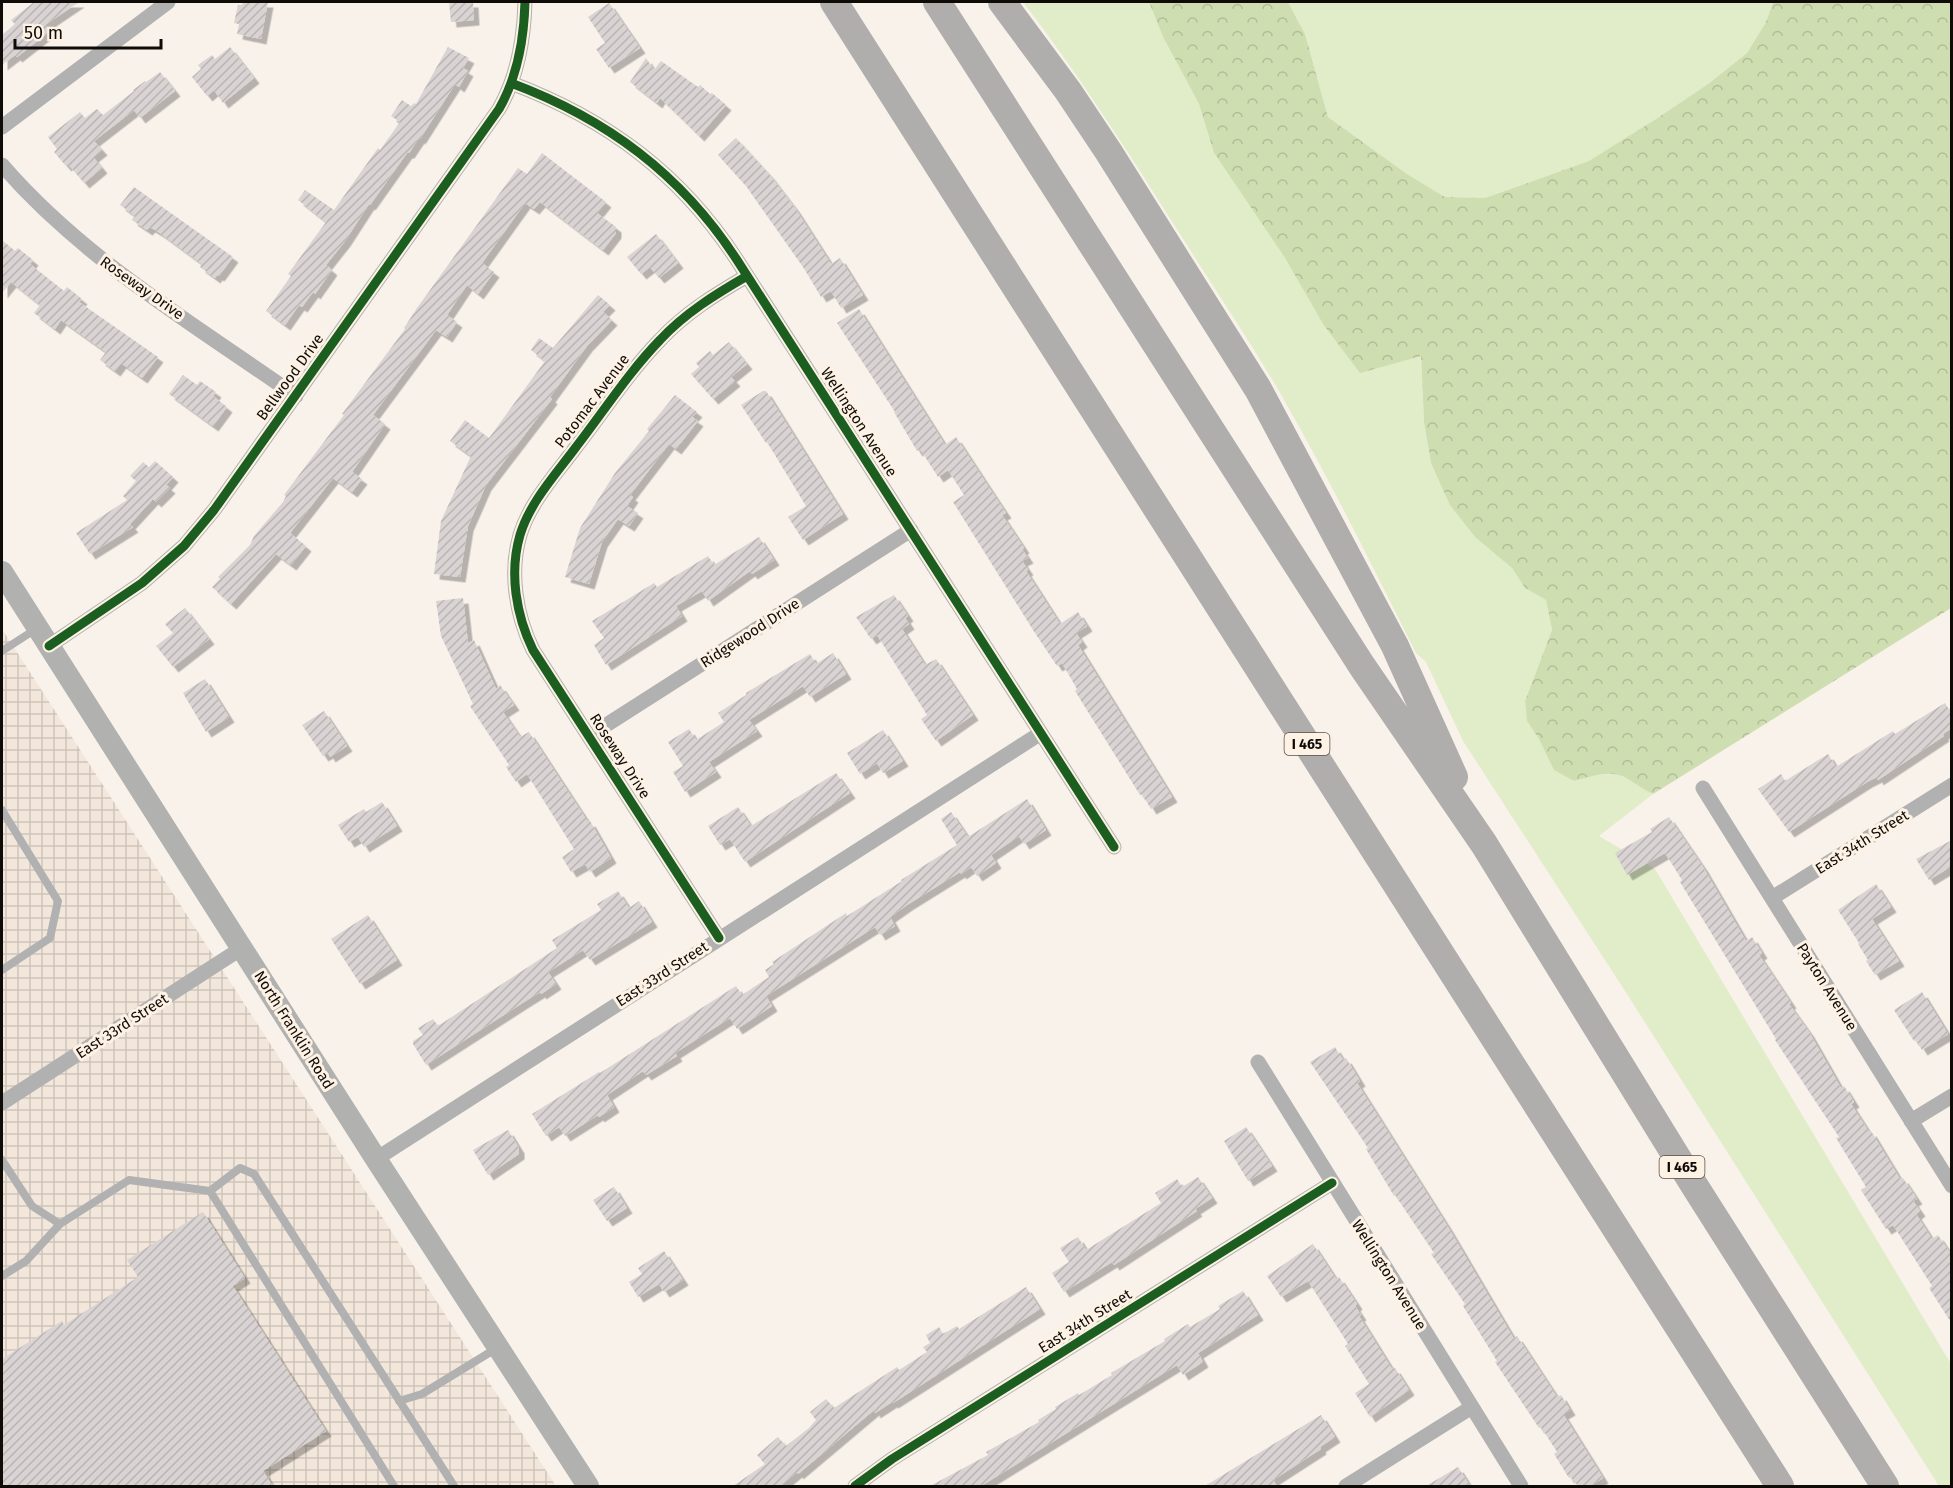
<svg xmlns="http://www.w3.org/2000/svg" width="1953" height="1488" viewBox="0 0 1953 1488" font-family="'Fira Sans',sans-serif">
  <defs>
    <pattern id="industrial-grid" width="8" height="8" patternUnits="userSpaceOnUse" patternTransform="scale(1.5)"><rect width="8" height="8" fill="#f2e7da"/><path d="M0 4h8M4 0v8" fill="none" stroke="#cec5ba"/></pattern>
    <pattern id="forest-crowns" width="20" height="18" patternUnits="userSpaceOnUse" patternTransform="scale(1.5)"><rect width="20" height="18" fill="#cfdeb1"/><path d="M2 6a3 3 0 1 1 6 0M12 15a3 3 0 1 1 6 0" fill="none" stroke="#b1bd97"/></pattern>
    <pattern id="building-hatch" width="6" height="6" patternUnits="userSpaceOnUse" patternTransform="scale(1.5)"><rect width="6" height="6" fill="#d9d4d3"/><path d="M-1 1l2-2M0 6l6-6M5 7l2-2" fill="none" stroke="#b9b5b4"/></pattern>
    <filter id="shadow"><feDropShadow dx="5.5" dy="5.5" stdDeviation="0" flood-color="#0004"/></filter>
  </defs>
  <rect width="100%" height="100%" fill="#f8f2eb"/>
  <path fill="url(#industrial-grid)" d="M2 629 556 1486H2Z"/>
  <path fill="#e1ecc8" d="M1023 2H1149L1163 37 1199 104 1214 153 1285 258 1323 324 1421 355 1424 422 1431 463 1476 538 1512 568 1525 588 1546 600 1552 630 1525 701 1527 721 1539 739 1555 770 1574 781C1591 777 1611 768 1628 779 1636 784 1644 790 1653 794L1599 836 1655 869 1951 1364V1486H1939L1627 994 1463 741 1426 662 1416 653C1372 565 1328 476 1279 391 1248 338 1213 287 1180 234 1130 155 1080 76 1023 2Z
    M1288 2H1773L1766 22 1747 53 1708 84 1656 119 1590 161 1485 198 1445 197 1407 174 1328 117 1305 34Z"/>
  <path fill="url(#forest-crowns)" d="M1149 2H1288L1305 34 1328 117 1407 174 1445 197 1485 198 1589 161 1656 119 1708 84 1747 53 1766 22 1773 2H1951V608L1653 794C1644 790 1636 784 1628 779 1611 768 1591 777 1574 781L1554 770 1539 739 1527 721 1525 701 1552 630 1546 600 1525 588 1512 568 1476 538 1450 505 1431 463 1424 422 1421 356 1360 373 1323 324 1285 258 1214 153 1199 104 1163 37Z"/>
  <path fill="url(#building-hatch)" filter="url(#shadow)" d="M34 2H79L45 25 50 31 17 57 15 55 2 65V35L15 24 11 20Z
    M243 2H268L261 39 237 34 239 24 234 23 238 5H242Z
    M449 2H473L474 20 451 22Z
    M609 3 640 48 609 68 596 49 605 43 588 17Z
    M230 47 254 78 223 103 214 90 207 96 192 77 201 69 198 65 212 55 215 59Z
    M448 47 469 58 463 68 468 71 459 87 455 84 420 139 419 138 409 153H407L370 205 369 204 345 241 326 265 332 270 315 294 313 292 302 307 299 305 285 325 266 311 291 276 288 274 326 222 298 200 305 190 334 210 378 148 380 150 400 122 391 116 402 100 411 106 414 103 416 104Z
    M646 58 654 70 661 61 698 87 700 85 710 94 712 93 726 105 699 136 660 98 657 103 630 82Z
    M160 72 175 91 140 118 134 110 94 141 102 150 93 157 102 168 84 183 68 164 66 166 54 152 57 149 48 137 80 112 85 118 97 109 103 115 134 91 133 90 145 81 146 82Z
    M736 138 769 174 795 208 831 264 840 258 863 295 841 308 831 291 821 297 805 270 746 186 718 155Z
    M542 153 606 202 597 213 616 227V233L603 250 540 202 534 209 525 203 482 263 494 272 478 294 467 285 447 315 457 322 447 337 436 330 373 415 385 424 352 472 362 479 352 492 333 478 290 533 306 546 291 565 276 554 231 604 212 587 220 579 218 577 250 545 254 536 283 502 286 496 284 495 344 415 342 414 405 329 404 328 417 308 518 168 527 174Z
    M134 187 233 257 219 276 217 275 215 278 200 267 202 264 160 233 150 227 147 230 132 220 135 216 120 205Z
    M656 234 678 263 659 278 650 267 641 274 627 257Z
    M2 240 15 251 18 248 33 260 30 264 64 291 67 287 82 299 79 302 158 357 142 378 121 363 115 371 100 360 106 352 61 320 55 329 34 313 40 305 11 282 2 293Z
    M598 295 610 305 603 312 612 320 587 346 550 397 552 399 486 485 468 526 460 577 434 574 441 521 471 456 450 441 465 420 489 438 545 361 531 350 539 338 553 348Z
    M859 309 945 445 956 437 992 492 1006 513 1002 515 1024 548 1022 549 1028 558 1022 561 1028 570 1026 571 1060 624 1078 612 1087 626 1076 633 1082 642 1078 645 1172 797 1151 809 1142 794 1140 795 1075 691 1077 689 1062 663 1057 666 1033 630 953 502 964 495 948 470 938 477 920 449 917 451 894 412H895L837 323Z
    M729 342 747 364 731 377 735 381 713 399 691 374 699 367 696 363 710 351 713 355Z
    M183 375 197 385 200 381 216 392 213 396 227 407 213 426 169 394Z
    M763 391H766L843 514 803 540 788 517 806 506 767 442 766 443 741 405Z
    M675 395 697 412 692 417 698 421 676 449 669 444 630 495 633 497 627 506 638 513 629 526 618 519 602 542 589 584 565 577 580 528 615 473 649 431 647 429Z
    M155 461 173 477 166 485 170 488 156 502 153 499 130 524 133 527 90 554 76 533 127 500 123 496 136 481 130 476 143 462 149 467Z
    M759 537 774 560 752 574 750 571 708 601 702 591 676 606 682 616 606 665 594 645 604 638 592 621 654 583 657 587 708 556 714 565Z
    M894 595 908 616 905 618 909 624 902 629 925 665 936 659 973 715 936 741 921 719 927 715 877 635 871 639 856 617Z
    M463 598 468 643 474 640 496 689 500 685 514 705 503 712 520 737 529 732 588 822 590 821 611 858 590 872 585 864 571 872 562 857 574 849 527 774 516 782 506 767 509 765 470 706 473 704 441 636 436 601Z
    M185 608 209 639 173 667 156 646 173 633 165 624Z
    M833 653 846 674 810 697 803 686 749 720 757 731 709 762 716 772 685 792 673 772 683 766 668 742 689 729 696 740 724 722 718 713 746 695V693L810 654 816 664Z
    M205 679 229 717 206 732 183 693Z
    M1945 703 1952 714V728L1943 734 1944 736 1878 780 1877 777 1867 782 1789 832 1758 789 1781 774 1785 781 1828 754 1836 767 1893 731 1895 734Z
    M324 711 347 746 330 757 328 753 323 756 302 725Z
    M883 730 903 761 883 773 877 763 860 774 847 753Z
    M836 773 850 793 745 862 730 839 720 845 708 826 738 807 751 826Z
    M1027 799 1046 830 1024 844 1019 836 991 855 996 863 977 876 971 867 961 874 960 872 907 905 890 917 895 926 880 935 875 927 766 996 772 1006 737 1029 730 1018 675 1053 677 1056 646 1075 643 1071 607 1095 614 1107 599 1117 598 1115 565 1136 559 1127 546 1136 532 1114 599 1072 600 1073 736 986 742 995 769 977 765 970 774 964 772 962 846 913 847 916 902 881 901 880 957 845 941 819 951 812 968 837Z
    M382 802 397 826 364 847 358 837 349 842 338 825 364 809 366 812Z
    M1669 817 1703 867 1746 941 1752 937 1762 953 1759 955 1791 1003 1789 1004 1809 1032 1841 1088 1844 1086 1854 1102 1851 1104 1869 1132 1871 1131 1900 1179 1903 1178 1917 1199 1913 1201 1920 1211 1916 1214 1932 1239 1938 1235 1952 1256V1324L1929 1288 1932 1286 1893 1225 1886 1229 1861 1190 1866 1187 1836 1138 1839 1137 1775 1040 1776 1039 1680 882 1682 880 1665 853 1627 875 1615 853 1652 832 1650 829Z
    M1952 840V866L1929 880 1916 859Z
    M1876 884 1891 907 1872 919 1899 961 1875 975 1866 961 1868 960 1858 944 1859 943 1838 910Z
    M618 891 629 908 639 901 652 922 590 960 583 950 548 972 556 984 541 994 540 992 524 1002 426 1065 413 1044V1041L423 1035 418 1028 433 1019 438 1026 557 948 552 940 601 910 597 904Z
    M368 915 397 960 360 984 331 939Z
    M1922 992 1948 1034 1922 1050 1916 1040 1914 1041 1894 1010Z
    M1335 1047 1343 1060 1346 1058 1360 1081 1357 1083 1448 1227 1514 1339 1517 1336 1557 1397 1561 1395 1570 1410 1563 1414 1603 1478 1590 1486H1578L1571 1477 1569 1478 1554 1454 1557 1452 1541 1427 1539 1428 1495 1362 1497 1361 1463 1306 1465 1304 1431 1254 1434 1253 1395 1195 1394 1196 1366 1149 1368 1148 1310 1062Z
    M1246 1127 1272 1166 1248 1181 1224 1141Z
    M508 1130 519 1148V1154L488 1175 473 1150Z
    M1198 1177 1212 1198 1195 1209 1197 1211 1114 1265 1112 1262 1064 1292 1052 1273 1069 1262 1060 1248 1078 1237 1086 1250 1161 1203 1155 1193 1177 1179 1182 1187Z
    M614 1187 627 1208 607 1221 593 1200Z
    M203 1212 245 1278 233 1286 326 1431 263 1471 273 1486H2V1359L62 1321 64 1325 138 1277 127 1260Z
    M1313 1244 1336 1279 1339 1277 1357 1304 1355 1306 1361 1315 1359 1316 1392 1369 1395 1368 1409 1390 1370 1417 1355 1393 1369 1384 1345 1346 1348 1344 1308 1281 1281 1297 1267 1276Z
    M664 1251 683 1280 664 1292 659 1284 638 1297 629 1282 642 1274 638 1268Z
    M1026 1287 1040 1309 893 1403 892 1402 875 1413 874 1410 798 1474 797 1472 780 1486H733L765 1464 757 1455 778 1437 786 1446 809 1428 816 1420 810 1412 826 1399 834 1408 897 1367 899 1370 927 1352 923 1347 930 1343 926 1335 939 1327 943 1334 957 1326 959 1329Z
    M1243 1291 1258 1315 1198 1353 1203 1362 1183 1375 1177 1365 981 1486H930L988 1455 986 1452 1039 1422 1038 1420 1056 1409 1055 1407 1078 1393 1079 1395 1112 1375 1111 1373 1165 1341 1164 1339 1188 1324 1190 1327 1220 1309 1218 1306Z
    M1321 1415 1335 1437 1320 1447 1321 1449 1273 1480 1277 1486H1205Z
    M1458 1467 1470 1486H1426Z"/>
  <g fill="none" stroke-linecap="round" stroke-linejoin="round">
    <path stroke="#b1b1b2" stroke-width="8" d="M2 651 36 629
      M2 810 58 901 50 938 2 970
      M2 1160 32 1206 60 1224 129 1180 210 1191 240 1168 254 1174 454 1486
      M210 1191 394 1486
      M2 1276 26 1261 60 1224
      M399 1401 422 1394 497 1348"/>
    <path stroke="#b1b1b2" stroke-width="15" d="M511 83C607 119 681 174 737 260L1114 847
      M2 127 168 2
      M2 165C84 260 194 324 296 396
      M49 646 142 583 184 546 214 510 499 109C518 76 524 40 525 2
      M589 736 911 530
      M1703 788 1952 1186
      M1772 898 1952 785
      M719 938 533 650C516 615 509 573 520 535 530 502 556 474 576 447 604 411 628 373 660 340 685 313 716 294 747 276
      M1258 1062 1521 1486
      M2 1103 242 948
      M1911 1121 1952 1096
      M376 1159 1041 733
      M855 1486 892 1459 1332 1183
      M1346 1486 1472 1407"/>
    <path stroke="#b1b1b0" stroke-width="22" d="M2 572 376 1159 588 1486"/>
    <path stroke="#afaead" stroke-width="28" d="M834 2 1780 1486
      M937 2 1362 666 1484 844 1694 1185 1885 1486
      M1002 2 1068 91 1108 151 1258 389 1395 646 1454 777"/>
    <g stroke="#fef2e5" stroke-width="13">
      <path id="cycleway" d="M511 83C607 119 681 174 737 260L1114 847
        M49 646 142 583 184 546 214 510 499 109C518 76 524 40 525 2
        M719 938 533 650C516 615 509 573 520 535 530 502 556 474 576 447 604 411 628 373 660 340 685 313 716 294 747 276
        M855 1486 892 1459 1332 1183"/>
    </g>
    <use href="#cycleway" stroke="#1b5e20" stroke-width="9"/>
  </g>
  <g text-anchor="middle" stroke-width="6" stroke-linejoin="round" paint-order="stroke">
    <g fill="#fef2e5" stroke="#57504a" stroke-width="1.5">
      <rect x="1284.5" y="733" width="45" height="22" rx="4.5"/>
      <rect x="1659.5" y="1156" width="45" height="22" rx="4.5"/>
    </g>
    <g font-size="14" font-weight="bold" fill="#0f0b07">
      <text x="1307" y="749">I 465</text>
      <text x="1682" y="1172">I 465</text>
    </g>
    <g font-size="15" fill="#0f0b07" stroke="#fef2e5">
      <text transform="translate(142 288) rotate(35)" y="5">Roseway Drive</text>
      <text transform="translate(290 377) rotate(-54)" y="5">Bellwood Drive</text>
      <text transform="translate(592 401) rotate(-53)" y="5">Potomac Avenue</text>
      <text transform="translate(859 422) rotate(57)" y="5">Wellington Avenue</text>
      <text transform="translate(750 633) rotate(-33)" y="5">Ridgewood Drive</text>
      <text transform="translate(620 756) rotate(57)" y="5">Roseway Drive</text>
      <text transform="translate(1862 842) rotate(-32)" y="5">East 34th Street</text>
      <text transform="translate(662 974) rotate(-33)" y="5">East 33rd Street</text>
      <text transform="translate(1827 987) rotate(58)" y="5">Payton Avenue</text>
      <text transform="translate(122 1026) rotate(-33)" y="5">East 33rd Street</text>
      <text transform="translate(294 1030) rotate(58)" y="5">North Franklin Road</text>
      <text transform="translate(1389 1275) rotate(58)" y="5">Wellington Avenue</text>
      <text transform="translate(1085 1321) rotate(-32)" y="5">East 34th Street</text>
    </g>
  </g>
  <rect width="1953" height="1488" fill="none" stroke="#0f0b07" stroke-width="6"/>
  <path d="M15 39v9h146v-9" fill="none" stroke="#0f0b07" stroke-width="3"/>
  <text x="24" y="39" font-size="18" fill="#0f0b07" stroke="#fef2e5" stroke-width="4.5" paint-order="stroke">50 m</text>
</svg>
